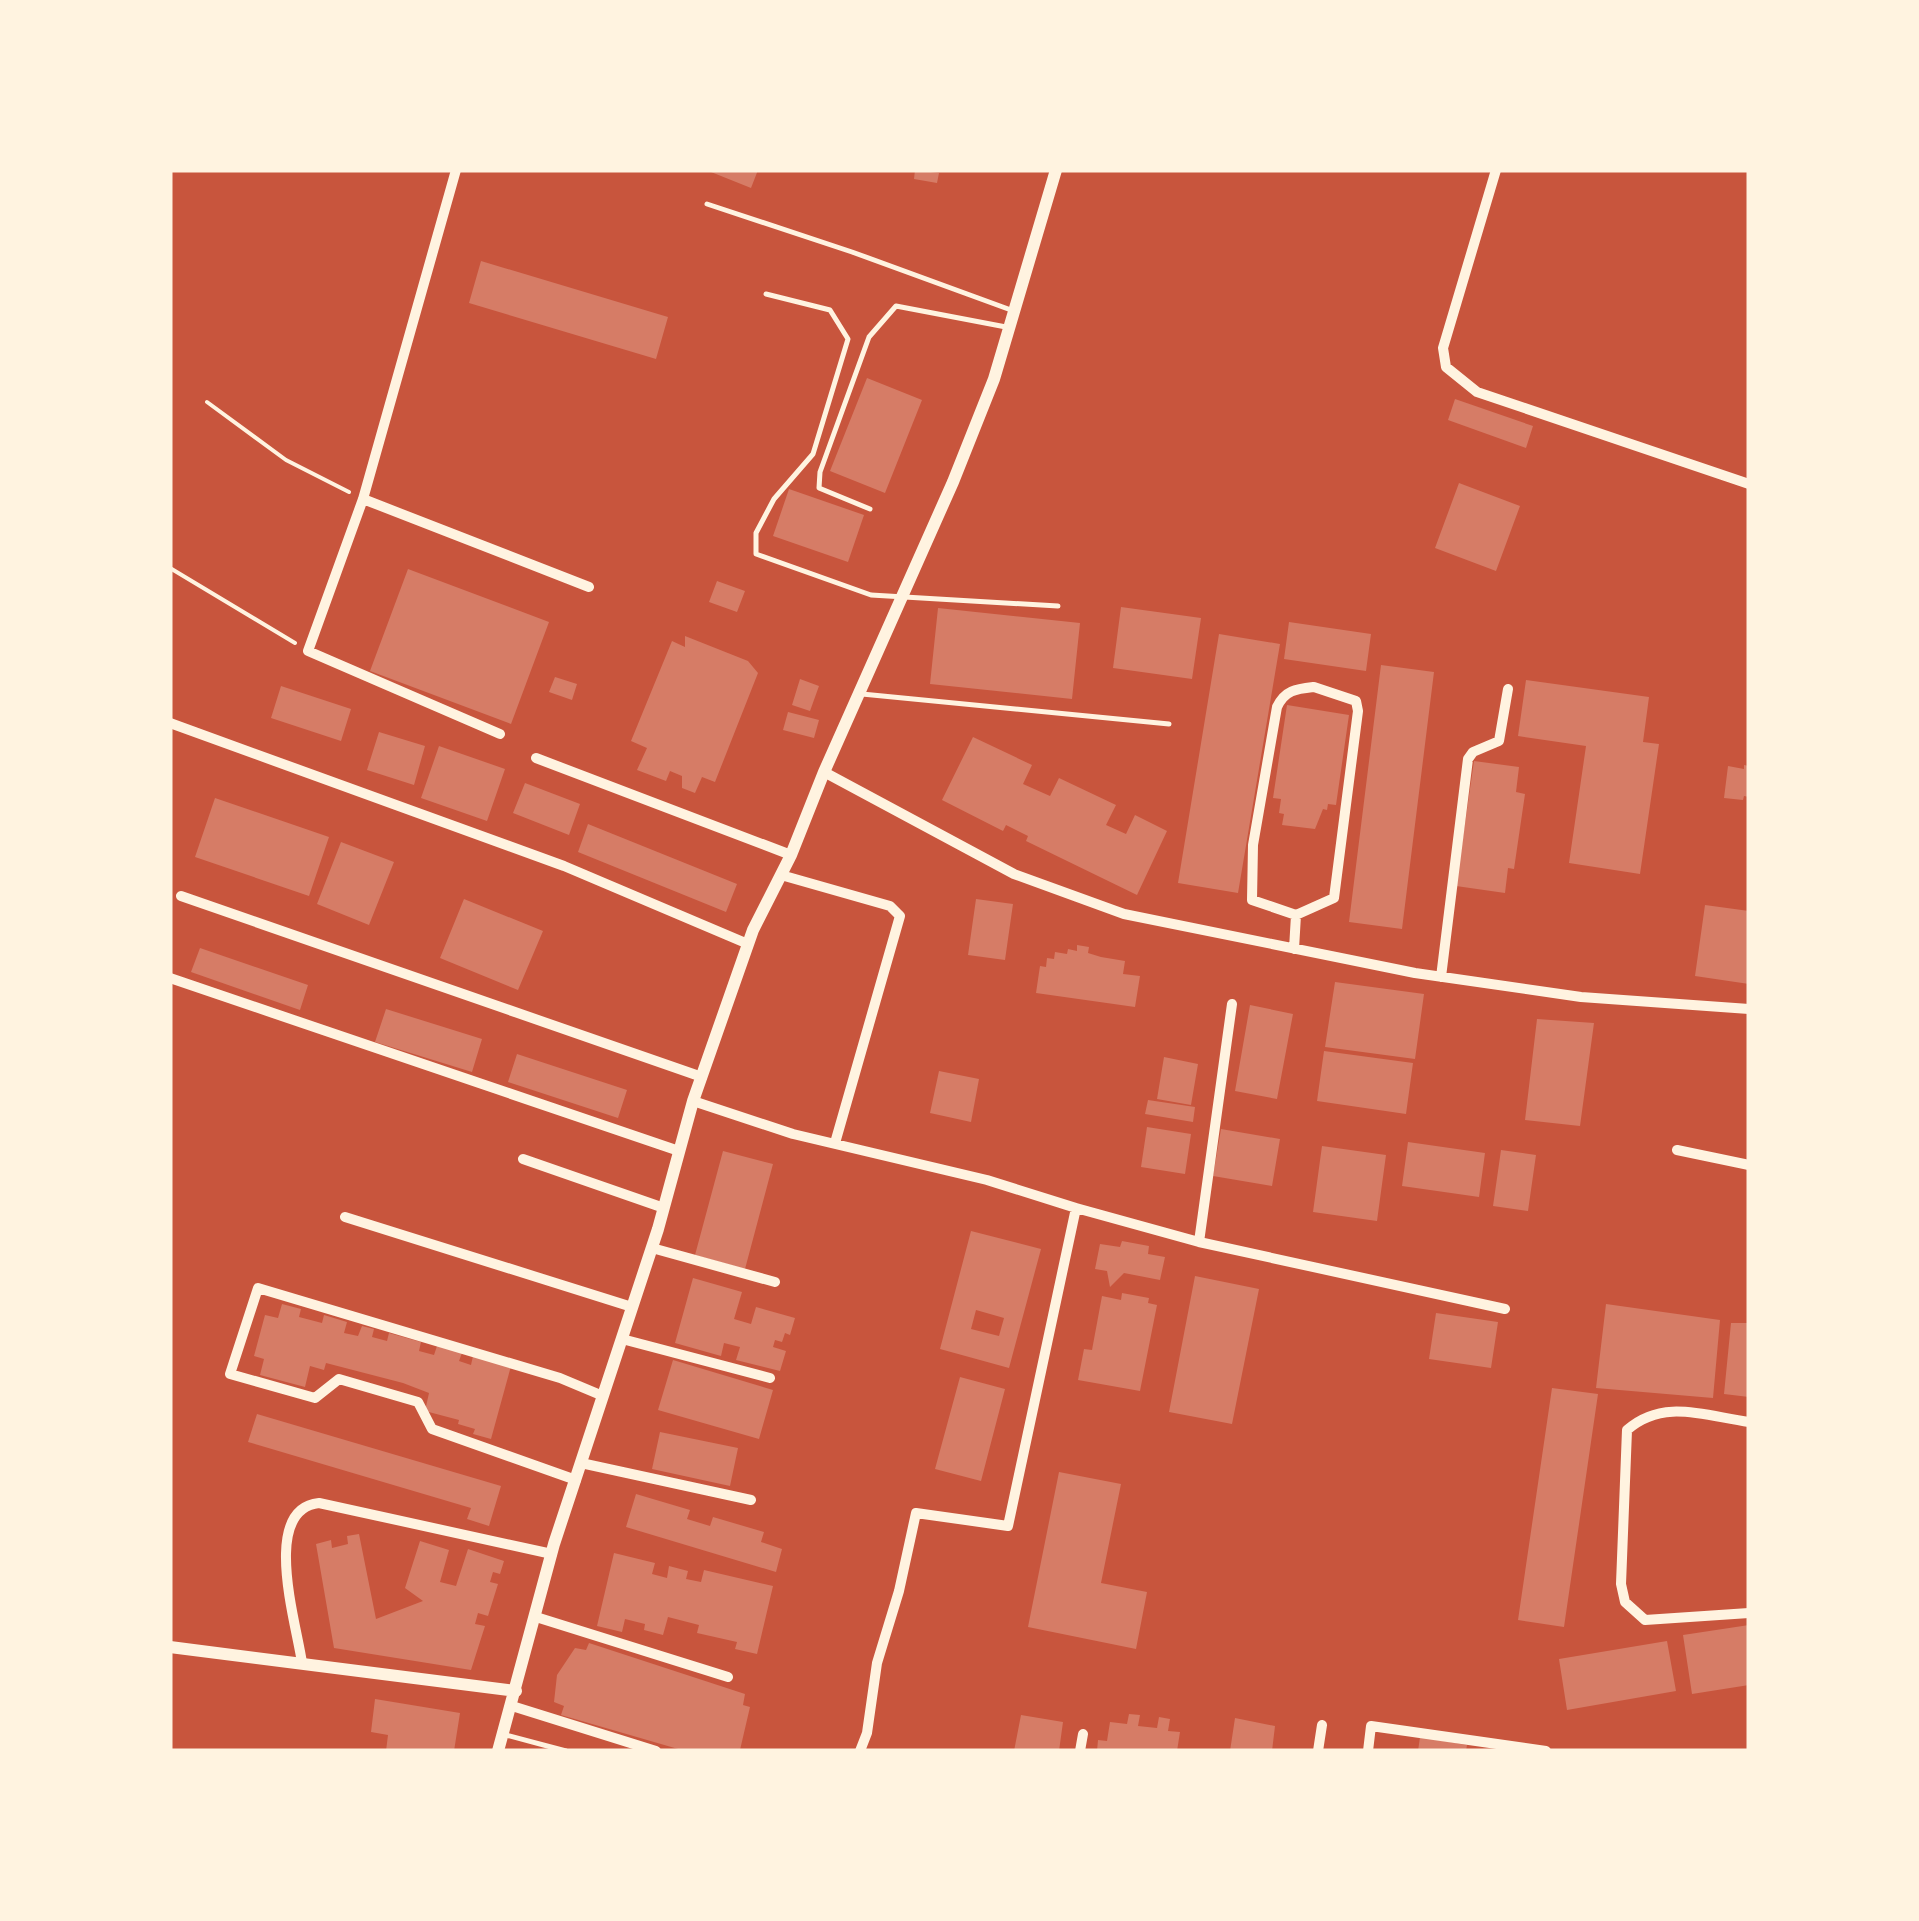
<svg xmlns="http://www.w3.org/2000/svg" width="1919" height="1921" viewBox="0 0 1919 1921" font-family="'Open Sans',sans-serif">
  <rect width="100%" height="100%" fill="#c8553d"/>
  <path fill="#d67c66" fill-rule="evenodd" d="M706 170H758L751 188Z
    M915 170 939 173 937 183 914 179Z
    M481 261 668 317 656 359 469 303Z
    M867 378 922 400 885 493 830 471Z
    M1455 399 1533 426 1526 448 1448 420Z
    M1459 483 1520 506 1496 571 1435 548Z
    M789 489 864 515 848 562 773 536Z
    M408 569 549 622 511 724 370 671Z
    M717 581 745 591 737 612 709 602Z
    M1121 607 1201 618 1192 679 1113 668Z
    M938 608 1080 623 1072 699 930 684Z
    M1289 622 1371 634 1366 671 1284 659Z
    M1219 634 1280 644 1238 893 1178 883Z
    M685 636 748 661 758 673 715 782 702 777 695 793 682 788V776L670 771 666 781 637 770 647 748 631 741 672 641 685 647Z
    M1381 665 1434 672 1402 929 1349 922Z
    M555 677 577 684 572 700 549 692Z
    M800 679 819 686 810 711 792 705Z
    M1526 680 1649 697 1643 742 1659 744 1640 874 1569 863 1586 746 1518 736Z
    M281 686 351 709 341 741 271 718Z
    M1287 705 1349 715 1336 805 1328 804 1327 810 1323 809 1315 829 1282 825 1284 814 1279 813 1281 799 1273 798Z
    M788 712 819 720 814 738 783 730Z
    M379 732 425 746 414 785 367 770Z
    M973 737 1032 765 1023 784 1050 796 1059 778 1116 805 1106 825 1126 834 1135 815 1167 831 1137 895 1026 841 1028 836 1006 825 1003 831 942 800Z
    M439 746 505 769 487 821 421 798Z
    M1474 761 1519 767 1516 792 1525 794 1514 869 1508 868 1505 893 1456 886Z
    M1744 765 1749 766V797L1744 796 1743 800 1724 798 1728 766 1744 769Z
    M525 783 580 804 569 835 513 813Z
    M215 798 329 837 309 896 195 857Z
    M588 824 737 884 726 912 578 852Z
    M341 842 394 862 369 925 317 904Z
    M464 899 543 931 518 990 440 958Z
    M976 899 1013 904 1005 960 968 955Z
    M1705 905 1749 911V984L1695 976Z
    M1077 945 1089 947 1088 953 1101 957 1125 961 1123 974 1140 976 1135 1007 1036 993 1040 966 1046 967 1047 958 1054 959 1055 952 1067 954 1068 949 1077 951Z
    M200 948 308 985 300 1010 191 972Z
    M1335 982 1424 994 1415 1059 1325 1047Z
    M1250 1005 1293 1014 1277 1099 1235 1091Z
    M386 1009 482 1039 472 1072 375 1042Z
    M1537 1019 1594 1023 1580 1126 1525 1120Z
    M1324 1051 1413 1063 1406 1114 1317 1101Z
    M517 1054 627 1090 618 1118 508 1082Z
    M1164 1057 1198 1064 1191 1105 1157 1099Z
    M939 1071 979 1079 971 1122 930 1113Z
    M1148 1100 1195 1107 1193 1122 1145 1114Z
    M1147 1127 1191 1134 1185 1174 1141 1167Z
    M1221 1129 1280 1139 1272 1186 1213 1176Z
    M1408 1142 1485 1153 1479 1197 1402 1186Z
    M1322 1146 1386 1155 1377 1221 1313 1212Z
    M1501 1150 1536 1155 1528 1211 1493 1206Z
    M723 1151 773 1164 745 1269 695 1255Z
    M971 1231 1041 1249 1009 1368 940 1349ZM976 1310 1004 1318 999 1336 971 1329Z
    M1122 1241 1149 1246 1148 1254 1165 1257 1160 1280 1124 1273 1110 1287 1107 1271 1095 1269 1100 1244 1120 1247Z
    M1195 1276 1259 1289 1232 1424 1169 1412Z
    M693 1278 742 1292 734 1319 751 1324 756 1307 795 1318 790 1335 785 1333 782 1342 775 1340 773 1347 786 1351 780 1371 736 1360 740 1347 724 1343 721 1356 675 1343Z
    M1122 1293 1149 1298 1148 1303 1157 1305 1140 1391 1078 1380 1084 1349 1092 1350 1102 1296 1121 1300Z
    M282 1304 301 1309 299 1317 322 1323 324 1315 347 1322 344 1333 358 1336 362 1326 374 1329 372 1337 387 1341 389 1333 421 1342 419 1351 434 1355 437 1346 462 1353 459 1361 471 1365 473 1356 511 1366 491 1439 473 1434 475 1429 458 1424 459 1420 425 1411 429 1393 403 1383 326 1363 324 1370 310 1366 305 1387 260 1375 264 1359 254 1356 265 1315 278 1318Z
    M1606 1304 1720 1320 1713 1398 1596 1388Z
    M1436 1313 1498 1322 1491 1368 1429 1359Z
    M1731 1323H1749V1397L1724 1394Z
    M673 1360 773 1390 759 1439 658 1410Z
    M960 1377 1005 1389 981 1481 935 1469Z
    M1552 1388 1598 1394 1564 1627 1518 1620Z
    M257 1414 501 1486 489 1526 467 1519 471 1508 248 1442Z
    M660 1432 738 1448 730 1486 652 1469Z
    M1059 1472 1121 1484 1101 1583 1147 1592 1136 1649 1028 1627Z
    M636 1494 690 1510 687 1519 710 1526 713 1517 764 1532 761 1542 782 1549 776 1572 626 1527Z
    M359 1534 376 1619 423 1601 405 1588 420 1541 449 1550 440 1582 456 1586 468 1549 504 1561 500 1574 493 1572 490 1582 498 1584 488 1616 478 1613 475 1624 485 1626 471 1670 334 1648 316 1544 331 1540 332 1548 348 1544 347 1536Z
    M614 1553 655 1563 652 1574 667 1578 669 1566 688 1571 686 1579 701 1582 704 1570 773 1586 757 1654 735 1649 737 1642 697 1633 699 1625 668 1617 663 1635 644 1630 645 1624 625 1619 622 1632 597 1626Z
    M1749 1625V1685L1692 1694 1683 1635Z
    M1667 1641 1676 1691 1567 1710 1559 1659Z
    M589 1643 745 1694 743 1705 750 1707 740 1750 685 1751 561 1715 564 1706 554 1702 557 1675 575 1648 586 1650Z
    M375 1699 460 1713 454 1751H386L388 1735 371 1732Z
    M1129 1714 1140 1715 1138 1726 1157 1728 1159 1717 1170 1719 1168 1731 1180 1732 1177 1751H1097L1098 1740 1107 1741 1110 1722 1127 1724Z
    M1021 1715 1063 1722 1059 1751H1014Z
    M1235 1718 1275 1726 1272 1751H1230Z
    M1420 1737 1467 1745 1466 1751H1418Z"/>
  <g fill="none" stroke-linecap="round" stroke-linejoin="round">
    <path stroke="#fff3e0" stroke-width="4" d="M207 402 286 460 349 492
      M170 568 295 643"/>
    <path stroke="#fff3e0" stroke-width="5" d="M707 204 852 252 1011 310
      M766 294 830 310 848 339 813 454 774 499 756 533V554L871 595 1058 606
      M870 509 819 488 820 472 869 337 896 306 1006 327
      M862 694 1169 724
      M506 1735 566 1751"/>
    <path stroke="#fff3e0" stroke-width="10" d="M456 170 363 499 308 651 500 734
      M1496 170 1443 348 1446 367 1477 392 1749 484
      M363 499 589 587
      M1314 687 1356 701 1358 711 1334 898 1296 915 1252 900 1253 845 1277 707C1285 690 1296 689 1314 687Z
      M170 723 564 866 748 944
      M536 758 791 855
      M824 772 1014 874 1124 914 1415 973 1581 997 1749 1009
      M781 875 890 906 900 916 835 1143
      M181 896 702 1077
      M1294 949 1296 915
      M1441 977 1468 759 1473 752 1499 741 1508 689
      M170 978 679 1151
      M693 1101 793 1134 987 1180 1076 1208 1008 1526 916 1513 899 1591 877 1663 867 1733 860 1751
      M1677 1150 1749 1165
      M523 1159 664 1208
      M1076 1208 1199 1242 1232 1004
      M345 1217 632 1307
      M1199 1242 1505 1309
      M652 1248 775 1282
      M622 1339 770 1378
      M1749 1422C1705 1416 1663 1398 1627 1430L1621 1584 1625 1602 1645 1620 1749 1613
      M581 1463 751 1500
      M576 1480 432 1429 418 1402 339 1379 315 1398 230 1374 258 1288 560 1378 603 1396
      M536 1617 728 1677
      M302 1663C297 1625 260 1509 319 1503L552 1554
      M512 1706 656 1751
      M1080 1751 1083 1734
      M1318 1751 1322 1725
      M1368 1751 1371 1726 1546 1751"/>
    <path stroke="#fff3e0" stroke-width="12" d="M170 1647 516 1691
      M498 1751 554 1544 658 1229 693 1101 753 930 791 855 824 772 953 482 994 379 1056 170"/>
  </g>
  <rect width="1919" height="1921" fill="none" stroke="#fff3e0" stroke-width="345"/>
</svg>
